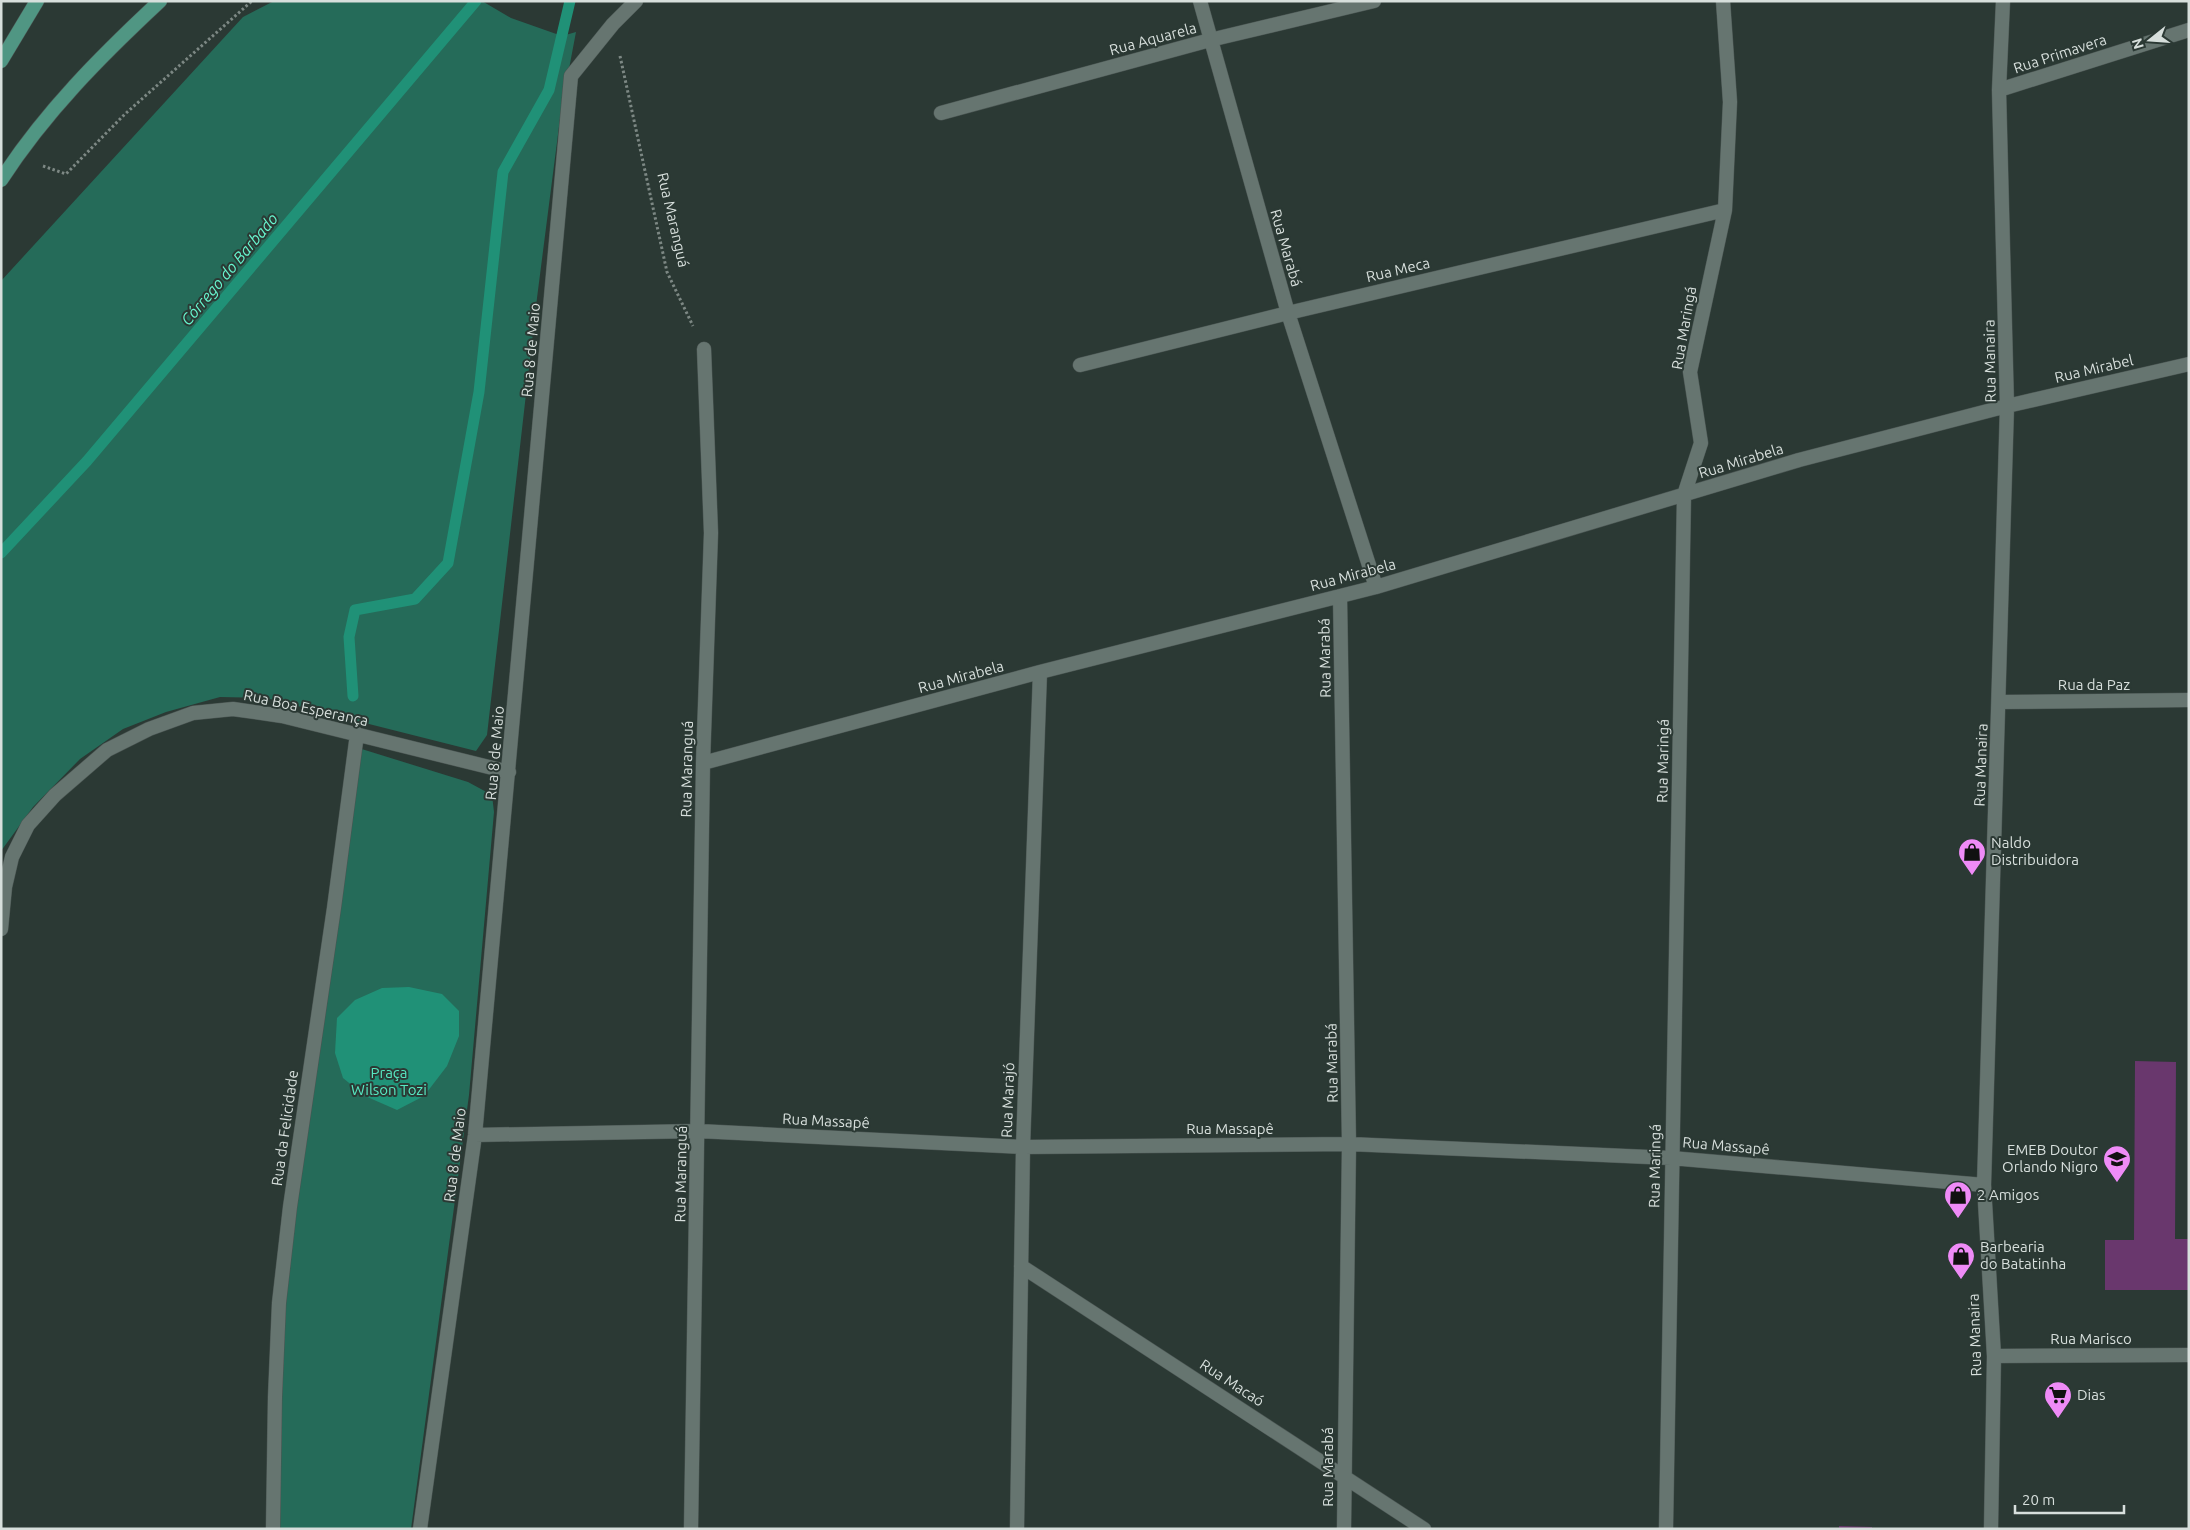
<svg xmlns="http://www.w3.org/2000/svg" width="2190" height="1530" viewBox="0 0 2190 1530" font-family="Ubuntu,sans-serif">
  <rect width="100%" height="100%" fill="#2b3934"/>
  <path fill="#256b59" d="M274 1H482L511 18 562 36 576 32 561 111 537 298 487 735 476 751 266 698 220 697 166 712 123 729 80 759 33 807 1 851V281L243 17Z
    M352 746 468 782 492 795 494 812 469 1095 411 1529H280L281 1330Z"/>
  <path fill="#209177" d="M409 987 442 994 459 1011V1036L447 1066 424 1096 397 1110 365 1096 343 1078 335 1053 337 1018 355 1000 382 988Z"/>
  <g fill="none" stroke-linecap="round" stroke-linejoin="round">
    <path stroke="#209177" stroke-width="11" d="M1 553 87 461 476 1
      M353 696 349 637 355 610 415 599 448 563 479 392 503 172 549 90 570 1"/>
  </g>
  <path fill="#69376d" d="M2135 1061 2176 1062 2175 1239H2189V1290H2105V1240H2134Z
    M1839 1526 1872 1527V1529H1839Z"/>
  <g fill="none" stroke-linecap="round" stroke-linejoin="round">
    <g stroke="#4a5552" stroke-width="15">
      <path id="minor" d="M1200 1 1288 313 1376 587
        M1999 90 2189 30
        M941 113 1210 40 1374 1
        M1080 365 1288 313 1725 210
        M1340 596 1349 1144 1344 1529
        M1999 702 2189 700
        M703 763 1040 672 1376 587 1799 460 2007 406 2189 364
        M1 929 5 887 12 857 28 825 55 795 107 750 149 729 193 713 233 709 282 716 509 772
        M475 1135 698 1131 1023 1147 1349 1144 1671 1158 1984 1185
        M1021 1266 1424 1529
        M1994 1356 2189 1355
        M273 1529 275 1397 279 1303 290 1207 334 908 357 734
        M420 1529 475 1135 571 76 613 24 636 1
        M691 1529 703 763 711 533 704 349
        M1017 1529 1023 1147 1040 672
        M1666 1529 1684 495 1701 443 1690 372 1725 210 1730 102 1723 1
        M1991 1529 1994 1356 1984 1185 2007 406 1999 90 2003 1"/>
    </g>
    <g stroke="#4a5552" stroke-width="15">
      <path id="primary" d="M1 61 37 1
        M1 180C45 112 101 56 160 1"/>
    </g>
    <path stroke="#7d8884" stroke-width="3" stroke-dasharray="2.5 2.5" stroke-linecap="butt" d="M620 56 667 272 693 326
      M43 166 66 174 125 114 252 1"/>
    <use href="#minor" stroke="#667570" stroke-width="14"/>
    <use href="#primary" stroke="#509683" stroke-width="14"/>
  </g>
  <defs>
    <g id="shop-pin" transform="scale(1.4375)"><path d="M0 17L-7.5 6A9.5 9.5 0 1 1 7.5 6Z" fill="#ef8bf7" stroke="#2b3934"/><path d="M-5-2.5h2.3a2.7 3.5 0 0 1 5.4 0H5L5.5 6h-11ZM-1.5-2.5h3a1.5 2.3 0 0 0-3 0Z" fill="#111"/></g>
    <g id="school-pin" transform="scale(1.4375)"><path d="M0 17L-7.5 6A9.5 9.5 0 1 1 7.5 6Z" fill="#ef8bf7" stroke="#2b3934"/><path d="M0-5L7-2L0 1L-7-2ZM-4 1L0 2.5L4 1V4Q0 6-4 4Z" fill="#111"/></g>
    <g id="supermarket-pin" transform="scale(1.4375)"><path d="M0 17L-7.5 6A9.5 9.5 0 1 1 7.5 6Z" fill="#ef8bf7" stroke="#2b3934"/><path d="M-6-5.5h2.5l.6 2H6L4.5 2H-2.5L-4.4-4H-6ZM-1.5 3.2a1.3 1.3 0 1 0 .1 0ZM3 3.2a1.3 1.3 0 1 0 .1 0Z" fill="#111"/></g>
  </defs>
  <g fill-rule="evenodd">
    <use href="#shop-pin" x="1972" y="852"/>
    <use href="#school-pin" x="2117" y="1159"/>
    <use href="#shop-pin" x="1958" y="1195"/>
    <use href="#shop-pin" x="1961" y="1256"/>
    <use href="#supermarket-pin" x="2058" y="1395"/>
  </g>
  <g text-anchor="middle" stroke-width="4" stroke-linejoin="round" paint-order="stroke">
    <g font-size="15" fill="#d7dfdc" stroke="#2b3934">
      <text transform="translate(1153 39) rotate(-15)" y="5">Rua Aquarela</text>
      <text transform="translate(2060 54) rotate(-18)" y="5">Rua Primavera</text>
      <text transform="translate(673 220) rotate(77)" y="5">Rua Maranguá</text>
      <text transform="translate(1286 248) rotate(74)" y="5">Rua Marabá</text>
      <text transform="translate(1398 270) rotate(-13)" y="5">Rua Meca</text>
      <text transform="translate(1684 328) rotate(-80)" y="5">Rua Maringá</text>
      <text transform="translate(531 350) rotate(-85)" y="5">Rua 8 de Maio</text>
      <text transform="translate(1990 361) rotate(-91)" y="5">Rua Manaira</text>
      <text transform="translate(2094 369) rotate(-13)" y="5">Rua Mirabel</text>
      <text transform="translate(1741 461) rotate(-17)" y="5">Rua Mirabela</text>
      <text transform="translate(1353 575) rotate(-15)" y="5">Rua Mirabela</text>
      <text transform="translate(1325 658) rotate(-91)" y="5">Rua Marabá</text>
      <text transform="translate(961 677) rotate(-15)" y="5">Rua Mirabela</text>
      <text x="2094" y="690">Rua da Paz</text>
      <text transform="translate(306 708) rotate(12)" y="5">Rua Boa Esperança</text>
      <text transform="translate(495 753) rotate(-85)" y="5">Rua 8 de Maio</text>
      <text transform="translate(1663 761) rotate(-89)" y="5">Rua Maringá</text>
      <text transform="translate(1981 765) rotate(-88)" y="5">Rua Manaira</text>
      <text transform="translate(687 769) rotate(-89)" y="5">Rua Maranguá</text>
      <text transform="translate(1332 1063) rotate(-91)" y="5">Rua Marabá</text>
      <text transform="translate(1008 1100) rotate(-88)" y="5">Rua Marajó</text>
      <text transform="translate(826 1121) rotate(3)" y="5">Rua Massapê</text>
      <text transform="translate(285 1128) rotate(-82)" y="5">Rua da Felicidade</text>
      <text x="1230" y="1134">Rua Massapê</text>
      <text transform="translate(1726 1146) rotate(5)" y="5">Rua Massapê</text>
      <text transform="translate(455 1155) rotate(-83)" y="5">Rua 8 de Maio</text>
      <text transform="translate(1655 1166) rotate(-89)" y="5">Rua Maringá</text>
      <text transform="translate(681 1174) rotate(-89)" y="5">Rua Maranguá</text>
      <text transform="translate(1975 1335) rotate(-92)" y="5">Rua Manaira</text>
      <text x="2091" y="1344">Rua Marisco</text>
      <text transform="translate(1232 1383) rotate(33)" y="5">Rua Macaó</text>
      <text transform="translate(1328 1467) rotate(-90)" y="5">Rua Marabá</text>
    </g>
    <g font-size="15" fill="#d7dfdc" stroke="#2b3934" text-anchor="start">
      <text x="1991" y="848">Naldo<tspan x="1991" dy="17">Distribuidora</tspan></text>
      <text x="2098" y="1155" text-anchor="end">EMEB Doutor<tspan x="2098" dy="17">Orlando Nigro</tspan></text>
      <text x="1977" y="1200">2 Amigos</text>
      <text x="1980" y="1252">Barbearia<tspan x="1980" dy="17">do Batatinha</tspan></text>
      <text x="2077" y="1400">Dias</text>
    </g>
    <g font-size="15" fill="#57e8c2" stroke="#2b3934">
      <text x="389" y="1078">Praça<tspan x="389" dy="17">Wilson Tozi</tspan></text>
    </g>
    <g font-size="16" font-style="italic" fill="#67f6cf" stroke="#2b3934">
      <text transform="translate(229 269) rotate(-50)" y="6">Córrego do Barbado</text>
    </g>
  </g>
  <rect width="2190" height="1530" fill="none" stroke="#d7dfdc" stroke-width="5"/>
  <g transform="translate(2150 40) rotate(253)" stroke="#2b3934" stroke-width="4" paint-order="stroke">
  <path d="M0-4L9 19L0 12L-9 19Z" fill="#d7dfdc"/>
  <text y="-8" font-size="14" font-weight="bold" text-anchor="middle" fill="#d7dfdc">N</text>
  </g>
  <path d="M2015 1505v8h109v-8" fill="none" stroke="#d7dfdc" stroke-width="2.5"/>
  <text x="2022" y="1505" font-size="15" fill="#d7dfdc" stroke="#2b3934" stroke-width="4" paint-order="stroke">20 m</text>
</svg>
